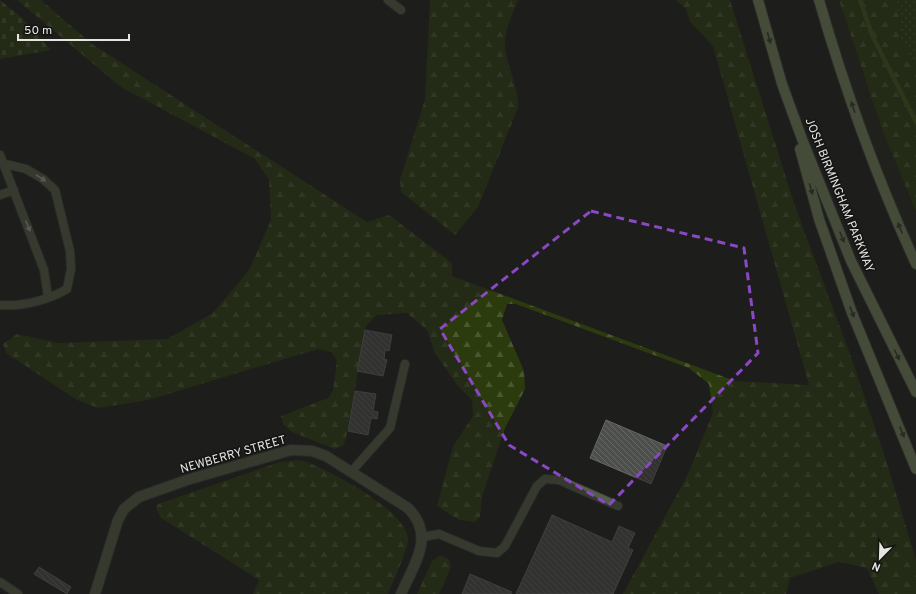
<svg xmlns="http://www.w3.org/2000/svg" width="916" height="594" viewBox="0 0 916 594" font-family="Overpass,sans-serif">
  <defs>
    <pattern id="grass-dots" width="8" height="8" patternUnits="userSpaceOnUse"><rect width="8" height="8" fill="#2c3b0e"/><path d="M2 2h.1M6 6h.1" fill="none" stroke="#4a5731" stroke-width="1.8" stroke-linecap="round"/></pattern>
    <pattern id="forest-firs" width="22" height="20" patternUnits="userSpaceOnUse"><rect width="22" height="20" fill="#2c3b0e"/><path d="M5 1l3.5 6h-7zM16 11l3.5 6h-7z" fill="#4a5731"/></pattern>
    <pattern id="cemetery-stones" width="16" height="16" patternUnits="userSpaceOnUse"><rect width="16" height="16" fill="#2c3b0e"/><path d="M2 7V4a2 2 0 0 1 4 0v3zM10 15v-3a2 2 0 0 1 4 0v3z" fill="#4a5731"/></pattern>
    <pattern id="building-back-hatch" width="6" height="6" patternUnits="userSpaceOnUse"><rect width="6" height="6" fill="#4d4f4c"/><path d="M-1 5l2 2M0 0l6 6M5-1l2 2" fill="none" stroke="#666866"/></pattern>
  </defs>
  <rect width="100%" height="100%" fill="#1d1e1c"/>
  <path fill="#242720" d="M819 0H916V264L905 241Z"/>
  <path fill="url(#grass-dots)" d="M897 0H916V66L901 40Z"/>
  <path fill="url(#forest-firs)" d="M17 0H41L92 44 367 222 389 215 452 263V276L735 381 809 385 713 46 690 22 686 9 676 0H730L795 206 851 357 886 460 916 560V594H879L867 568 839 562 790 578 786 594H623L687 476 713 413 709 384 689 368 516 304H507L502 320 524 371 525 389 505 428 482 497 480 517 475 522 459 520 437 506 453 446 473 416 472 400 457 385 435 353 427 330 407 313 377 315 366 326 346 438 343 446 334 449 292 432 283 424 281 416 328 398 333 390 337 360 331 352 318 349 148 400 98 408 77 400 6 353 3 344 17 334 59 343 167 339 213 313 249 270 271 220 269 180 255 159 121 87Z
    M430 0H518C513 14 504 30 505 45 506 66 519 86 518 108L478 207 455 235 401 192 400 180 425 99Z
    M839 0H897L901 40 916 66V211L883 132Z
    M301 460C328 469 402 508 408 537 410 547 392 583 388 594H253L259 580 161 518 156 508 158 504 280 462Z
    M440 555 449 559 451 567 439 594H417L432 561Z"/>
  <path fill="url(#cemetery-stones)" d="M0 0 20 16 51 50 0 59Z"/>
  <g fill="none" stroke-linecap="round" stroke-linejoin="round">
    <path stroke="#41561b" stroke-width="4.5" d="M860 0 872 35 916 122"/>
  </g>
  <path fill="url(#building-back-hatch)" stroke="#676865" d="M365 330 392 335 389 351 385 350 384 359 387 360 383 376 357 371Z
    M355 391 376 394 373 411 378 412 377 419 371 418 368 435 348 431Z
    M606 420 667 446 651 484 590 458Z
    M552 515 612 542 619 526 635 533 628 548 633 550 613 594H516Z
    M39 567 71 587 67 594 34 574Z
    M470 574 512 592 511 594H462Z"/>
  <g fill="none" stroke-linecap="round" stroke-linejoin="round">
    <g stroke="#393a38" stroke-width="10">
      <path id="service" d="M388 0 401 10
        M0 155 44 270 48 297
        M0 195 14 190
        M0 305C21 307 49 300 67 289L71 269 70 251 55 190 43 179 26 169 5 164
        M351 472 390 428 405 364
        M423 537 439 534 479 551 497 553 505 546 537 486 545 479 559 480 618 506
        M0 582 18 594"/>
    </g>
    <g stroke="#393a38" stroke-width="12">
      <path id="minor" d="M95 594 118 520 124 509 139 497 187 480 291 450 312 451 326 456 408 508C436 536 414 564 401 594"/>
    </g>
    <g stroke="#393a38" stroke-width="12">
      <path id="secondary" d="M758 0 782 84 802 139 851 261 916 392
        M819 0C845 90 877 179 916 264
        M800 149 819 219 852 313 916 469"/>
    </g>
    <use href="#service" stroke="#545e46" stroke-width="8"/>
    <use href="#minor" stroke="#545e46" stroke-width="10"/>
    <use href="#secondary" stroke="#73835c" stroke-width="10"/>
  </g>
  <defs><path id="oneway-solid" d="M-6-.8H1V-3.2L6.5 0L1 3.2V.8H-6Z"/></defs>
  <g fill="#353c2c">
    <use href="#oneway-solid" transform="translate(769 38) rotate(74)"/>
    <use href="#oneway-solid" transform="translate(853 107) rotate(-109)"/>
    <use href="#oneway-solid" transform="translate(811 189) rotate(74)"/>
    <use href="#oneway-solid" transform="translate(900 228) rotate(-113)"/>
    <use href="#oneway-solid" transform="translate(842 237) rotate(68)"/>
    <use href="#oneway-solid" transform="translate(852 312) rotate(69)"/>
    <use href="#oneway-solid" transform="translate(897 355) rotate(64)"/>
    <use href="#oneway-solid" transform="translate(902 432) rotate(67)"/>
  </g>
  <g fill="#9ca295">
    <use href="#oneway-solid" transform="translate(41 178) rotate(33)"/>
    <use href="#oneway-solid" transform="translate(28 226) rotate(68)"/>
  </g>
  <path d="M0 0H916V594H0ZM591 211 744 248 758 353 609 505 509 445 440 329Z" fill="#1d1e1c" fill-opacity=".55" fill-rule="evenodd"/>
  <path fill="none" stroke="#8b48c5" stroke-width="3" stroke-dasharray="8 5" stroke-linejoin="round" d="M591 211 744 248 758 353 609 505 509 445 440 329Z"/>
  <g text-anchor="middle" stroke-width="3" stroke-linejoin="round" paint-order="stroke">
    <g font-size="12" fill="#e5e6e4" stroke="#141512">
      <text transform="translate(840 195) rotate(68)" y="4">JOSH BIRMINGHAM PARKWAY</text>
      <text transform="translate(233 454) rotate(-16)" y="4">NEWBERRY STREET</text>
    </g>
  </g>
  <g transform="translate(880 558) rotate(203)" stroke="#141512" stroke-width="3" paint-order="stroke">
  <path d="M0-3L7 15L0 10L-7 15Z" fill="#e5e6e4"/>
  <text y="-6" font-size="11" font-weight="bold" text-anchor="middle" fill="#e5e6e4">N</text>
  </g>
  <path d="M18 34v6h111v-6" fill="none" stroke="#e5e6e4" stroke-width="2"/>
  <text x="24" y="34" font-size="12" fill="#e5e6e4" stroke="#141512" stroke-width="3" paint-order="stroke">50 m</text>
</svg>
